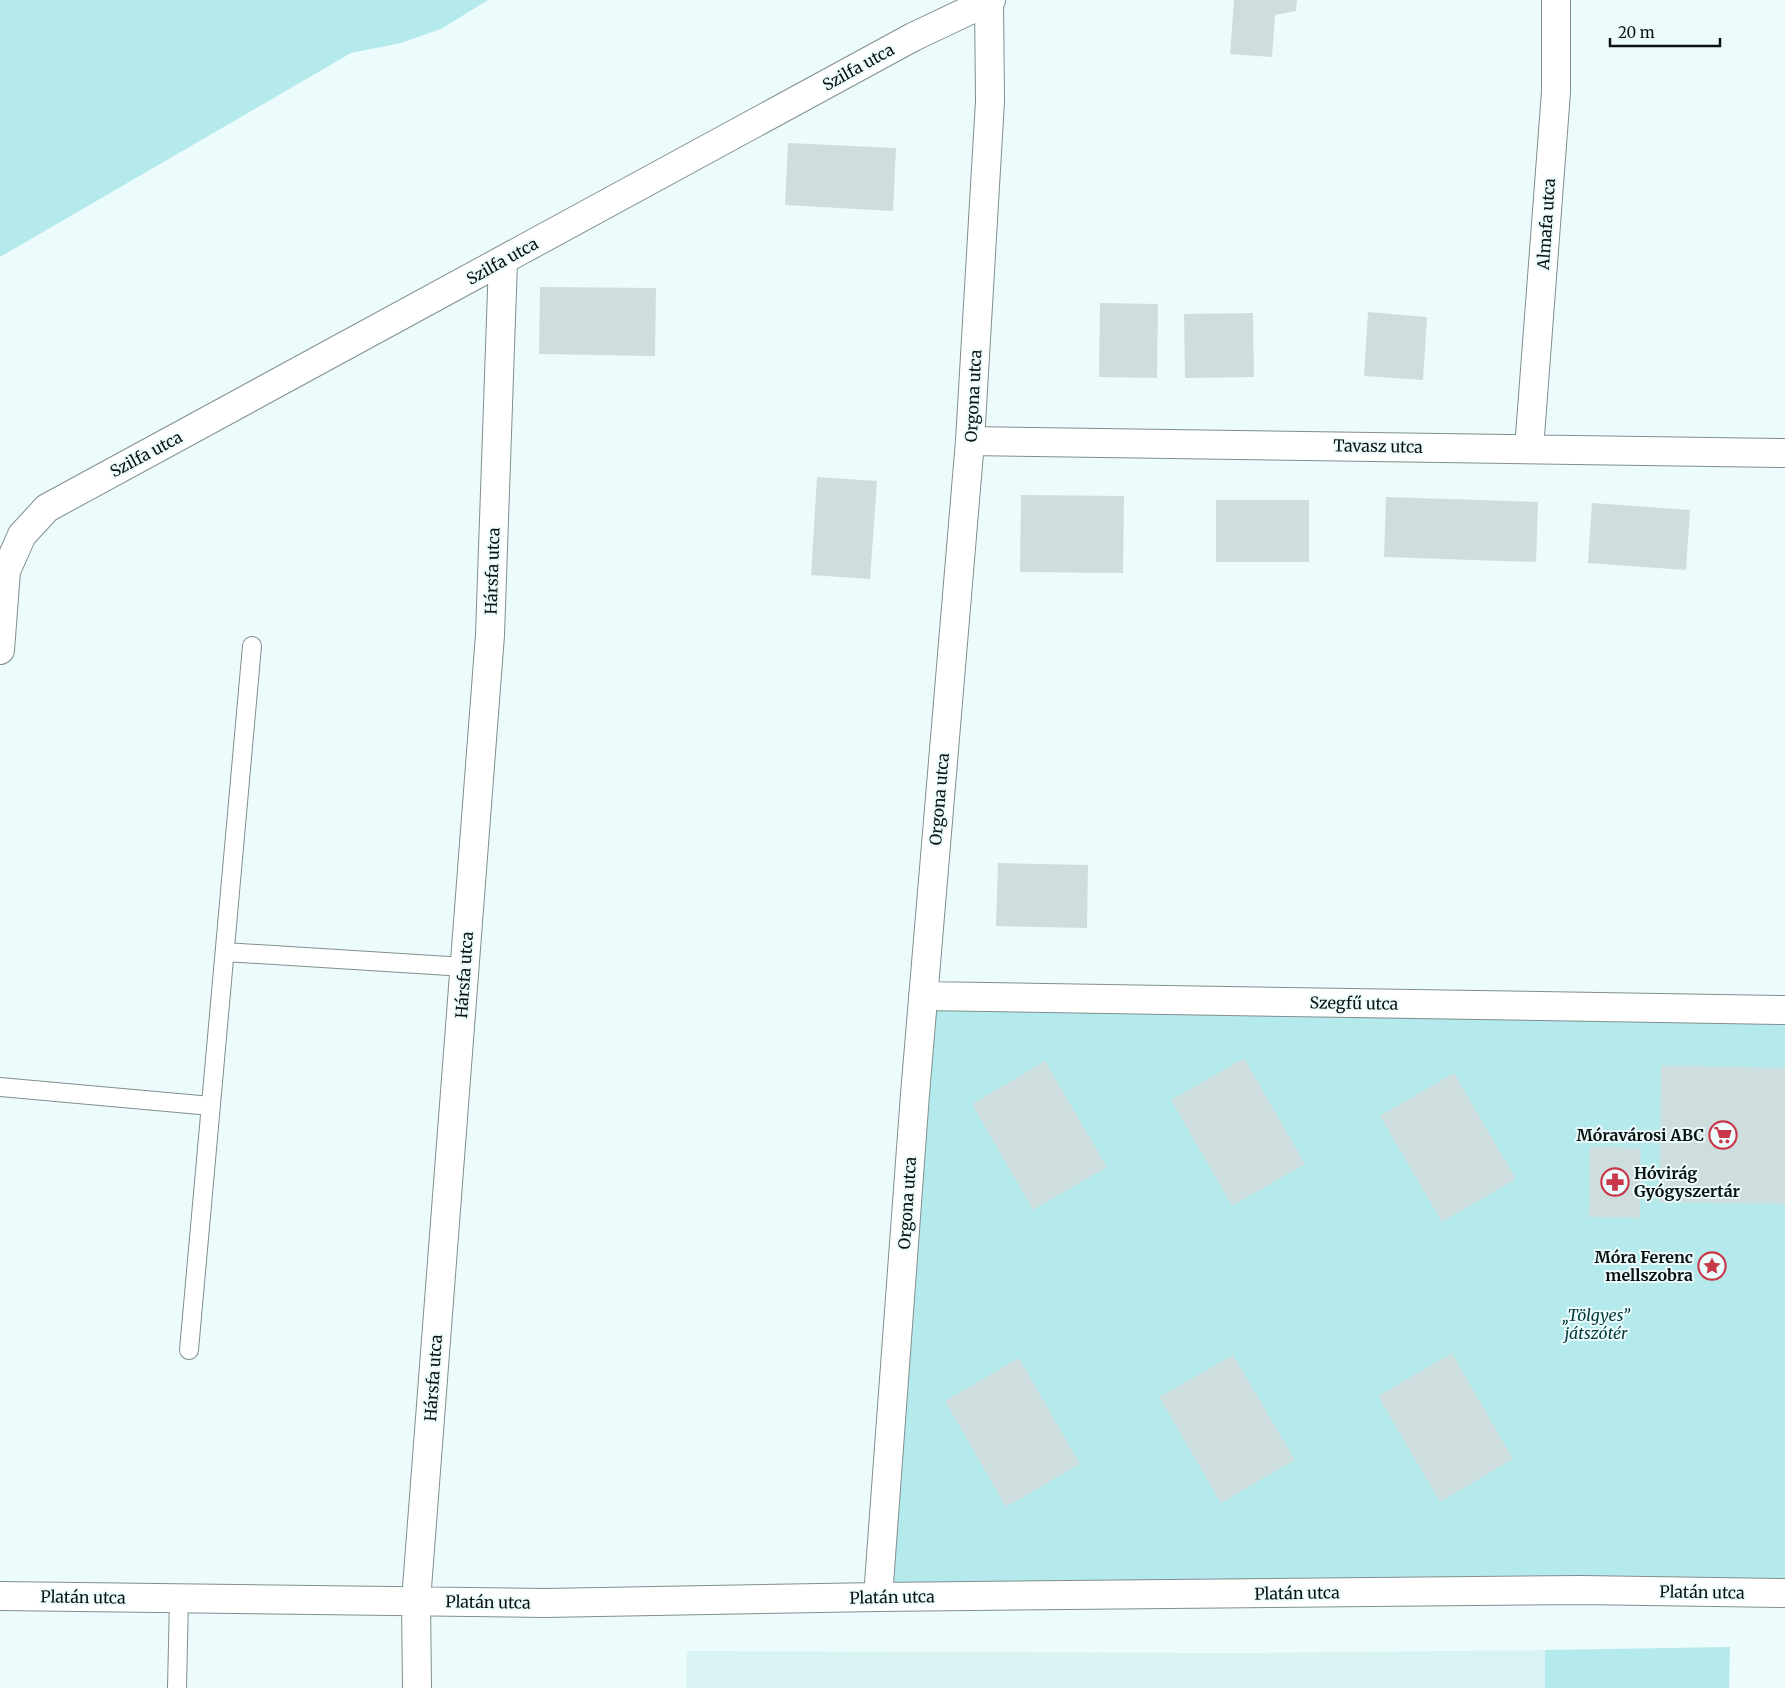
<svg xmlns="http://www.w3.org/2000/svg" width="1785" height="1688" viewBox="0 0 1785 1688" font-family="Merriweather,serif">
  <rect width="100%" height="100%" fill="#ecfcfc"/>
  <path fill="#d9f3f3" d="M1545 1650V1688H686L687 1651 1244 1653Z"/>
  <path fill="#b5eaec" d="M0 0H488L441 29 401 43 351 53 0 257Z
    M923 997 1785 1010V1593L879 1597Z
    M1730 1647 1729 1688H1545V1650Z"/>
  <path fill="#cedede" d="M1234 0H1297L1296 11 1275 15 1272 57 1230 54Z
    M788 143 896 148 893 211 785 205Z
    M540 287 656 288 655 356 539 354Z
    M1100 303 1158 304 1157 378 1099 377Z
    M1368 312 1427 317 1423 380 1364 376Z
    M1253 313 1254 377 1185 378 1184 314Z
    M817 477 877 481 870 579 811 575Z
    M1021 495 1124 496 1123 573 1020 572Z
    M1386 497 1538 502 1536 562 1384 557Z
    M1216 500H1309V562H1216Z
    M1592 503 1690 510 1686 570 1588 563Z
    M998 863 1088 865 1087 928 996 926Z
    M1244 1058 1305 1164 1232 1206 1171 1100Z
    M1045 1061 1107 1167 1033 1210 972 1104Z
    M1661 1065 1785 1068V1204L1659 1202Z
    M1454 1073 1516 1179 1442 1222 1380 1116Z
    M1590 1146 1641 1148 1640 1218 1589 1217Z
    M1452 1353 1513 1459 1440 1502 1378 1396Z
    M1233 1355 1295 1460 1221 1503 1159 1397Z
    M1019 1358 1080 1464 1006 1507 945 1401Z"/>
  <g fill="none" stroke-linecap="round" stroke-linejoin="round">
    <g stroke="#808e8f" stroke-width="20">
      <path id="service" d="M225 952 465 967
        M0 1087 211 1106
        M189 1350 252 646
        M177 1688 179 1599"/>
    </g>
    <g stroke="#808e8f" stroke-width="30">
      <path id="minor" d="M970 441 1785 453
        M1529 449 1556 92V0
        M0 650 6 571 22 535 47 508 913 37 991 0
        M923 996 1785 1010
        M0 1596 545 1603 878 1597 1580 1590 1785 1593
        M878 1597 915 1094 970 441 990 101 989 1
        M417 1688 416 1601 490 635 503 261"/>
    </g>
    <use href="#service" stroke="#fff" stroke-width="18"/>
    <use href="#minor" stroke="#fff" stroke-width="28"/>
  </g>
  <defs>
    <g id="supermarket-ring" transform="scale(1.4375)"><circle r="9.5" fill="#ecfcfc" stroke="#c9384a" stroke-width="1.5"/><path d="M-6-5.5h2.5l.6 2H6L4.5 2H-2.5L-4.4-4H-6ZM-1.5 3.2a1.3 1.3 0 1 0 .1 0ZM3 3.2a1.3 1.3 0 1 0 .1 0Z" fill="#c9384a"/></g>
    <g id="pharmacy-ring" transform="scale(1.4375)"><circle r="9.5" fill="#ecfcfc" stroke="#c9384a" stroke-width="1.5"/><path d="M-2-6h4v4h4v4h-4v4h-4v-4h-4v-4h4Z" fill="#c9384a"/></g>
    <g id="sight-ring" transform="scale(1.4375)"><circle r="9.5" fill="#ecfcfc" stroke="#c9384a" stroke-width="1.5"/><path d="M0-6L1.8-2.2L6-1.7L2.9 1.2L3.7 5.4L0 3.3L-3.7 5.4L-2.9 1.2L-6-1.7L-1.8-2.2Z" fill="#c9384a"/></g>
  </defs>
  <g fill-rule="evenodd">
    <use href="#supermarket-ring" x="1723" y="1135"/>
    <use href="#pharmacy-ring" x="1615" y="1182"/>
    <use href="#sight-ring" x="1712" y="1266"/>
  </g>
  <g text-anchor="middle" stroke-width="4" stroke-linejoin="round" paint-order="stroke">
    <g font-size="16" fill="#0c1212" stroke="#ecfcfc">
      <text transform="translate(858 67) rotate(-29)" y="6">Szilfa utca</text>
      <text transform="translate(1546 224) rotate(-86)" y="6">Almafa utca</text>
      <text transform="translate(502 261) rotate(-29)" y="6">Szilfa utca</text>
      <text transform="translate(973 396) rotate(-87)" y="6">Orgona utca</text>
      <text transform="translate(1378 446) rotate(1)" y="6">Tavasz utca</text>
      <text transform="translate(146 454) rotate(-28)" y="6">Szilfa utca</text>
      <text transform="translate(492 571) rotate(-88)" y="6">Hársfa utca</text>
      <text transform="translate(939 799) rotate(-85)" y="6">Orgona utca</text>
      <text transform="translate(464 975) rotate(-86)" y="6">Hársfa utca</text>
      <text transform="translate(1354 1003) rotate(1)" y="6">Szegfű utca</text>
      <text transform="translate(907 1203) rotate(-86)" y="6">Orgona utca</text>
      <text transform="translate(433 1378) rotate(-86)" y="6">Hársfa utca</text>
      <text transform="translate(1702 1592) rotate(1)" y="6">Platán utca</text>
      <text transform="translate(1297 1593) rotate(-1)" y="6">Platán utca</text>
      <text transform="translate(83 1597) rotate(1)" y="6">Platán utca</text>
      <text transform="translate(892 1597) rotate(-1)" y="6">Platán utca</text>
      <text transform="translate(488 1602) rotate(1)" y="6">Platán utca</text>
    </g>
    <g font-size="16" font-weight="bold" fill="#0c1212" stroke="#ecfcfc" text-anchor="end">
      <text x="1704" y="1141">Móravárosi ABC</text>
      <text x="1634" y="1179" text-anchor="start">Hóvirág<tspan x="1634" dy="18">Gyógyszertár</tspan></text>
      <text x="1693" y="1263">Móra Ferenc<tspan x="1693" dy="18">mellszobra</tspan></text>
    </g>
    <g font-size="16" font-style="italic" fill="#03383a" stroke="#ecfcfc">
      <text x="1596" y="1321">„Tölgyes”<tspan x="1596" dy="18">játszótér</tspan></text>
    </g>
  </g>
  <path d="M1610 38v8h110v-8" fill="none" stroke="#0c1212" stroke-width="2.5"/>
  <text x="1618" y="38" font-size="15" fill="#0c1212" stroke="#ecfcfc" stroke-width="4" paint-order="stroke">20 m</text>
</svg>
